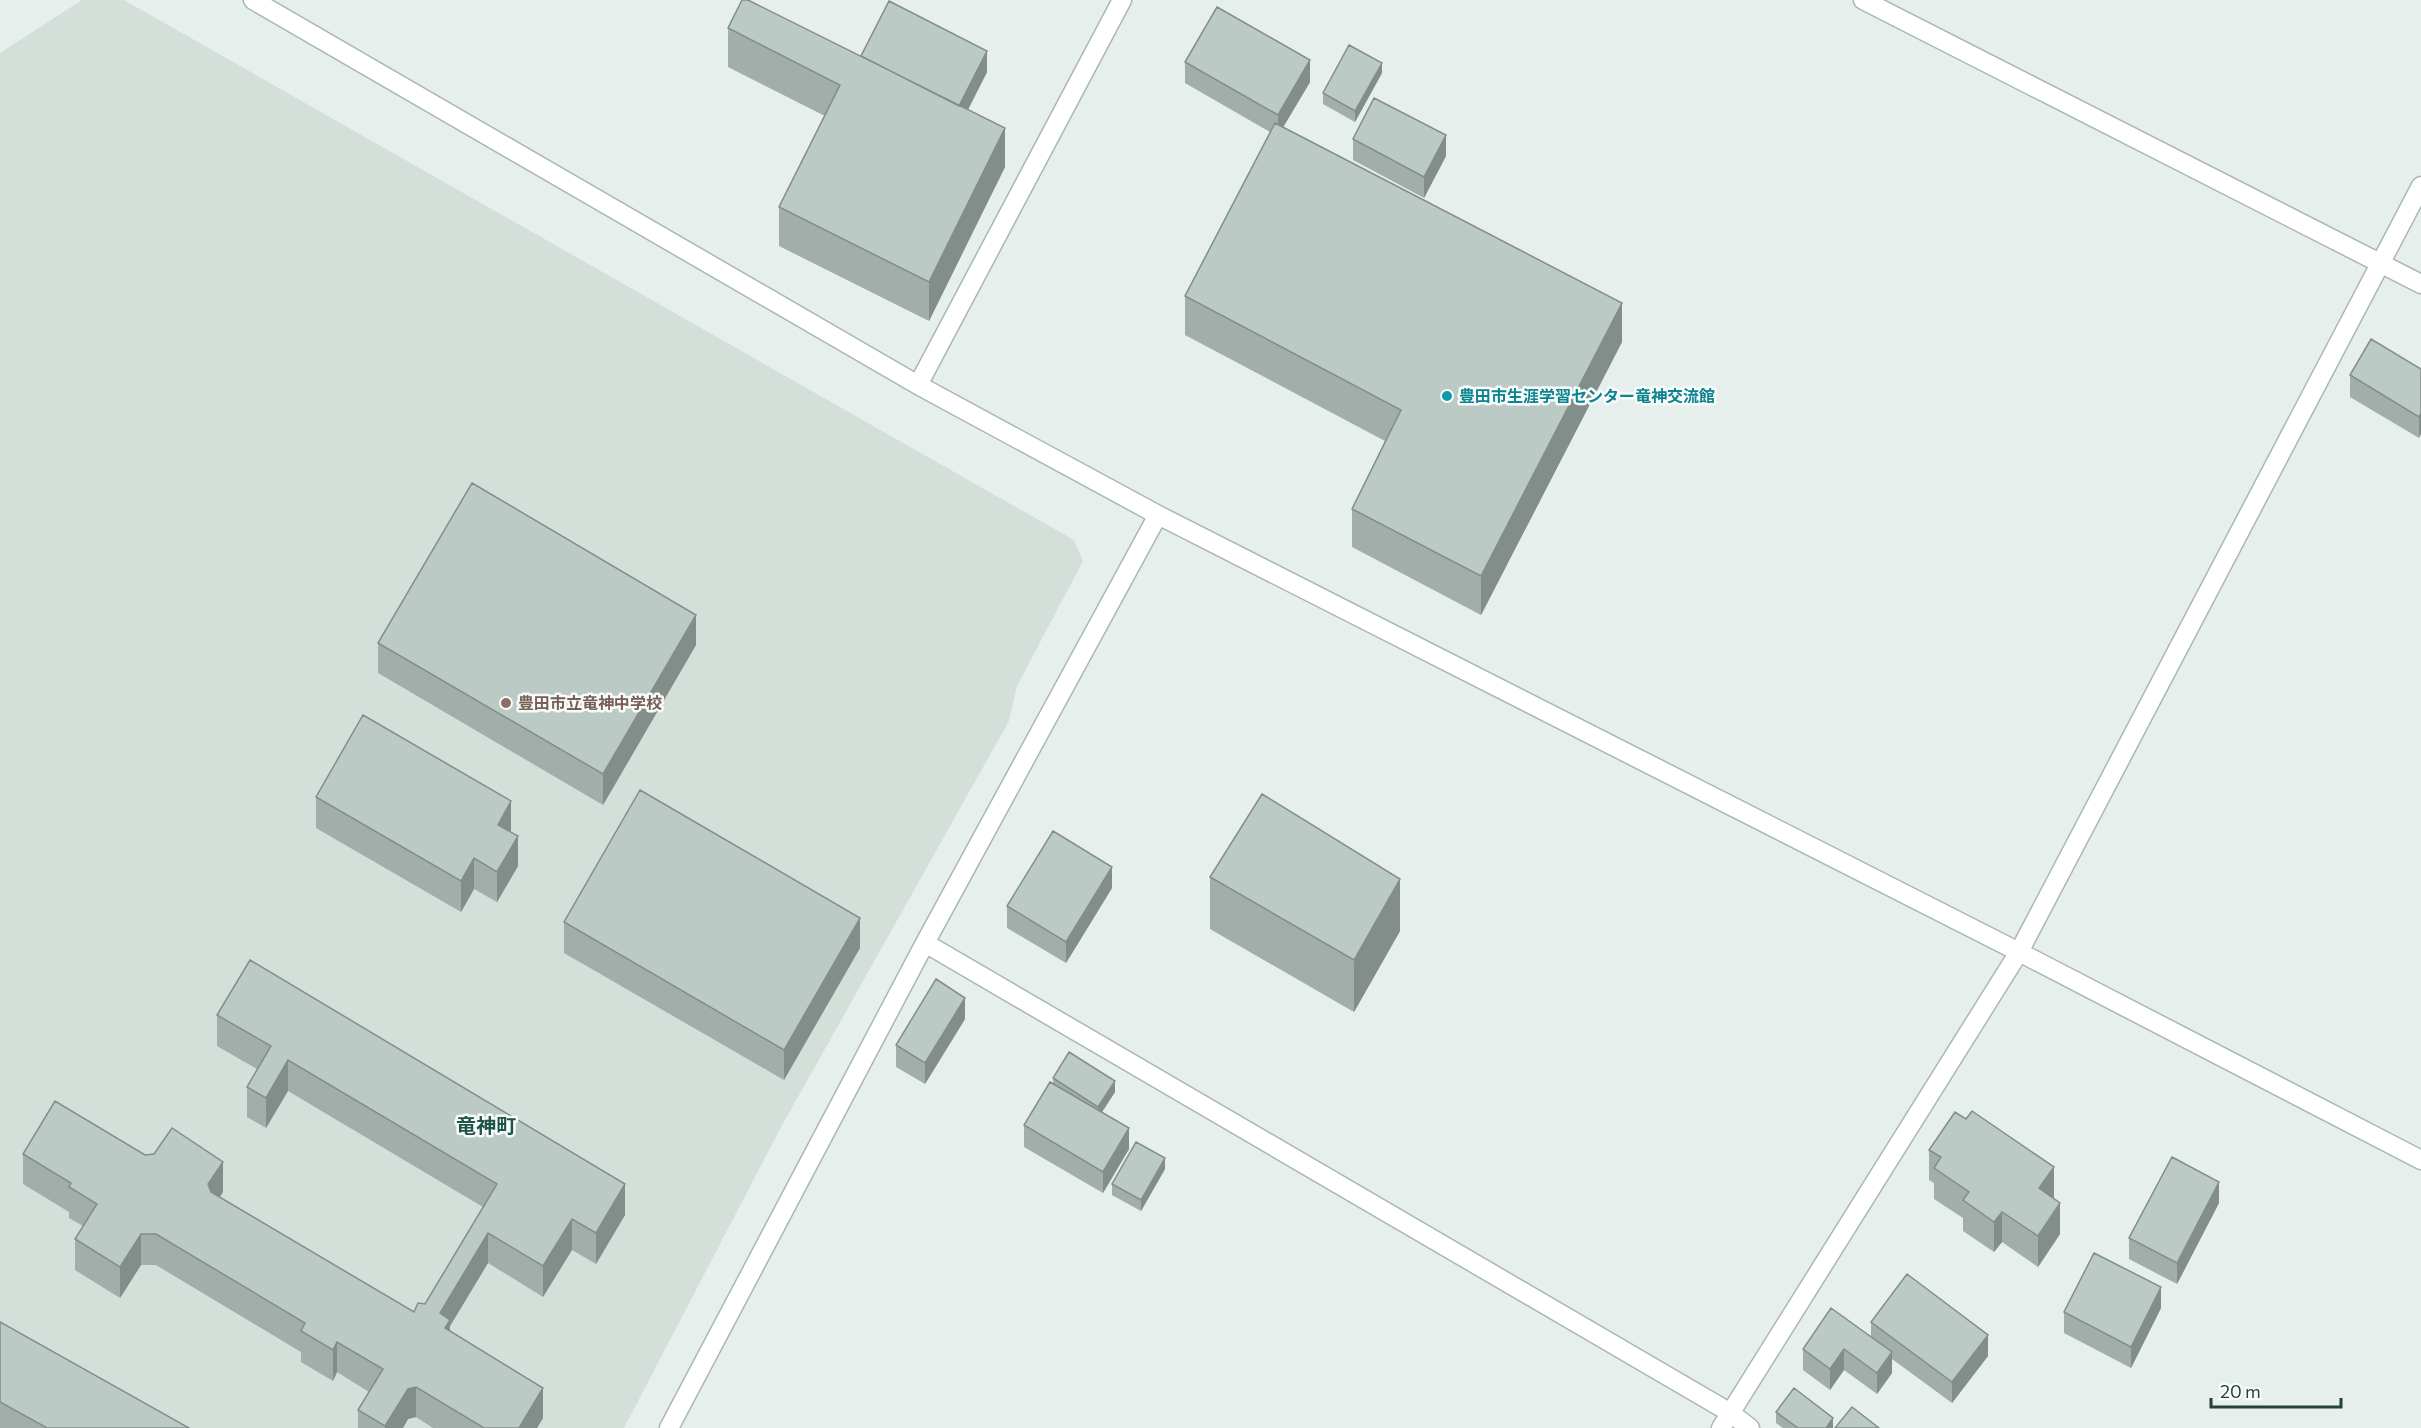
<svg xmlns="http://www.w3.org/2000/svg" width="2421" height="1428" viewBox="0 0 2421 1428" font-family="Commissioner,'Noto Sans JP',sans-serif">
  <rect width="100%" height="100%" fill="#e6efeb"/>
  <path fill="#d4dfda" d="M82 0H124L1074 540 1083 561 1017 686 1009 721 780 1129 624 1428H0V53Z"/>
  <g fill="none" stroke-linecap="round" stroke-linejoin="round">
    <g stroke="#a8b8b2" stroke-width="21">
      <path id="minor" d="M253 0 918 385 1158 515 2019 952 2421 1160
        M1863 0 2421 284
        M918 385 1122 0
        M925 943 1729 1412 1750 1428
        M669 1428 925 943 1158 515
        M1721 1428 2019 952 2421 186"/>
    </g>
    <use href="#minor" stroke="#fff" stroke-width="18"/>
  </g>
  <path fill="#a1aea9" d="M728 28 861 57 987 72 968 110 1005 167 929 321 779 246V207L825 116 728 67Z
    M1185 62 1310 82 1283 127 1622 342 1481 615 1352 547V509L1385 441 1185 335V296L1270 132 1185 83Z
    M1382 73 1355 122 1323 104V93Z
    M1353 139 1446 156 1424 198 1353 160Z
    M2421 369 2419 438 2350 397V375Z
    M378 643 696 645 603 805 378 673Z
    M316 797 511 832 518 866 497 902 474 889 461 912 316 828Z
    M1210 877 1400 931 1354 1012 1210 929Z
    M1112 888 1066 963 1007 928V906Z
    M564 922 860 948 784 1080 564 953Z
    M217 1015 625 1215 596 1264 572 1250 543 1297 488 1263 450 1326V1332L543 1418 537 1428H433L416 1417 408 1419 403 1428H358V1410L369 1392 337 1372 333 1381 301 1362V1352L156 1265H141L120 1298 75 1270V1239L83 1226 69 1218V1212L23 1184V1154L145 1155 223 1192 220 1197 414 1312 425 1304 483 1207 288 1091 266 1128 247 1117V1087L257 1069 217 1046Z
    M965 1019 925 1084 896 1067V1045Z
    M1053 1078 1115 1092 1102 1112 1129 1149 1103 1193 1024 1147V1125L1053 1084Z
    M1929 1150 2054 1198 2053 1199 2060 1234 2038 1267 2002 1242 1994 1252 1963 1231V1218L1934 1199V1183L1929 1180Z
    M1165 1169 1141 1211 1112 1195V1184Z
    M2219 1203 2177 1284 2129 1259V1238Z
    M2161 1308 2131 1368 2064 1333V1312Z
    M0 1322 189 1428H0Z
    M1871 1322 1988 1356 1952 1403 1892 1359V1373L1877 1394 1844 1370 1830 1390 1803 1370V1349L1871 1337Z
    M1776 1412 1833 1428H1783L1776 1423Z"/>
  <path fill="#838d89" d="M987 51V72L959 127V106Z
    M1310 60V82L1278 136V115Z
    M1382 63V73L1355 122V111Z
    M1005 128V167L929 321V282Z
    M1446 135V156L1424 198V177Z
    M1622 303V342L1481 615V576Z
    M2421 413V434L2419 438V417Z
    M696 615V645L603 805V774Z
    M511 801V832L498 825Z
    M518 836V866L497 902V872Z
    M474 858V889L461 912V881Z
    M1112 867V888L1066 963V942Z
    M1400 879V931L1354 1012V960Z
    M860 918V948L784 1080V1050Z
    M965 998V1019L925 1084V1063Z
    M288 1060V1091L266 1128V1098Z
    M1115 1081V1092L1098 1118V1107Z
    M1129 1128V1149L1103 1193V1172Z
    M1165 1158V1169L1141 1211V1200Z
    M223 1162V1192L208 1214V1184Z
    M2054 1167V1198L2039 1219V1188Z
    M2219 1182V1203L2177 1284V1263Z
    M625 1184V1215L596 1264V1233Z
    M2060 1203V1234L2038 1267V1236Z
    M2002 1212V1242L1994 1252V1222Z
    M572 1219V1250L543 1297V1266Z
    M488 1233V1263L450 1326V1350L440 1313Z
    M141 1234V1265L120 1298V1267Z
    M2161 1287V1308L2131 1368V1347Z
    M1988 1335V1356L1952 1403V1382Z
    M337 1342V1372L333 1381V1350Z
    M1844 1349V1370L1830 1390V1369Z
    M1892 1352V1373L1877 1394V1373Z
    M416 1387V1417L408 1419 403 1428H385V1426L408 1389Z
    M543 1388V1418L537 1428H519Z
    M1833 1418V1428H1826Z"/>
  <path fill="#bbcac4" stroke="#838d89" stroke-width="1.5" d="M742 0H748L1005 128 929 282 779 207 840 85 728 28Z
    M889 1 987 51 959 106 861 56Z
    M1217 7 1310 60 1278 115 1185 62Z
    M1349 45 1382 63 1355 111 1323 93Z
    M1374 98 1446 135 1424 177 1353 139Z
    M1275 123 1622 303 1481 576 1352 509 1401 410 1185 296Z
    M2371 339 2421 369V413L2419 417 2350 375Z
    M472 483 696 615 603 774 378 643Z
    M363 715 511 801 498 825 518 836 497 872 474 858 461 881 316 797Z
    M640 790 860 918 784 1050 564 922Z
    M1262 794 1400 879 1354 960 1210 877Z
    M1053 831 1112 867 1066 942 1007 906Z
    M250 960 625 1184 596 1233 572 1219 543 1266 488 1233 440 1313 450 1320 445 1328 543 1388 519 1428H484L416 1387 408 1389 385 1426 358 1410 383 1369 337 1342 333 1350 301 1331 305 1323 156 1234H141L120 1267 75 1239 97 1204 69 1187 71 1183 23 1154 55 1101 145 1155 154 1154 172 1128 223 1162 208 1184 211 1192 414 1312 418 1303 425 1304 497 1184 288 1060 266 1098 247 1087 271 1046 217 1015Z
    M936 979 965 998 925 1063 896 1045Z
    M1069 1052 1115 1081 1098 1107 1053 1078Z
    M1050 1082 1129 1128 1103 1172 1024 1125Z
    M1972 1111 2054 1167 2039 1188 2060 1203 2038 1236 2002 1212 1994 1222 1963 1200 1969 1192 1934 1168 1941 1157 1929 1150 1955 1112 1966 1119Z
    M1136 1142 1165 1158 1141 1200 1112 1184Z
    M2172 1157 2219 1182 2177 1263 2129 1238Z
    M2094 1253 2161 1287 2131 1347 2064 1312Z
    M1907 1274 1988 1335 1952 1382 1871 1322Z
    M1831 1308 1892 1352 1877 1373 1844 1349 1830 1369 1803 1349Z
    M0 1322 189 1428H47L0 1402Z
    M1794 1388 1833 1418 1826 1428H1798L1776 1412Z
    M1852 1407 1879 1428H1835Z"/>
  <circle fill="#0f9aa8" stroke="#f7fbf9" stroke-width="2" cx="1447" cy="396" r="6"/>
  <circle fill="#8d6e63" stroke="#f7fbf9" stroke-width="2" cx="506" cy="703" r="6"/>
  <g text-anchor="middle" stroke-width="5" stroke-linejoin="round" paint-order="stroke">
    <g font-size="16" font-weight="bold" fill="#0d838f" stroke="#f7fbf9" text-anchor="start">
      <text x="1459" y="402">豊田市生涯学習センター竜神交流館</text>
    </g>
    <g font-size="16" font-weight="bold" fill="#785e54" stroke="#f7fbf9" text-anchor="start">
      <text x="518" y="709">豊田市立竜神中学校</text>
    </g>
    <g font-size="20" font-weight="bold" fill="#1f5548" stroke="#f7fbf9">
      <text x="486" y="1133">竜神町</text>
    </g>
  </g>
  <path d="M2211 1398v9h130v-9" fill="none" stroke="#24423a" stroke-width="3"/>
  <text x="2220" y="1398" font-size="18" fill="#24423a" stroke="#f7fbf9" stroke-width="4.5" paint-order="stroke">20 m</text>
</svg>
